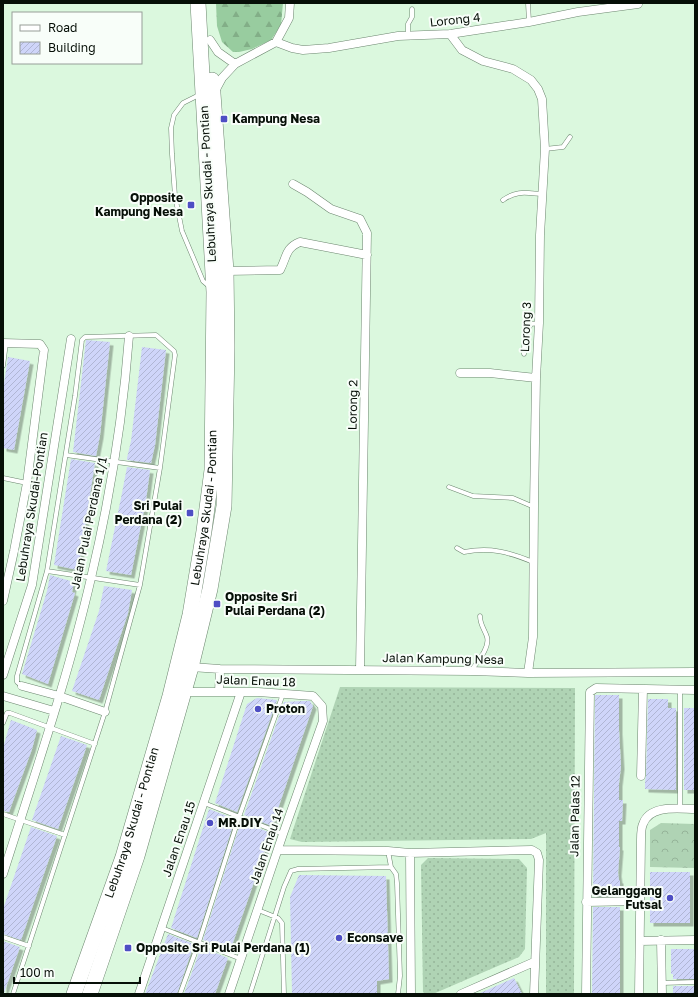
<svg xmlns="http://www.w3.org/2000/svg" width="698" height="997" viewBox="0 0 698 997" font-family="'Golos Text',sans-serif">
  <defs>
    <pattern id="grass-dots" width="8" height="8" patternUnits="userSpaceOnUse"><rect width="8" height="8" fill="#afd3b4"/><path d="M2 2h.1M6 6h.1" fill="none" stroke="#95b499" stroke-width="1.8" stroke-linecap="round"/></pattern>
    <pattern id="forest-firs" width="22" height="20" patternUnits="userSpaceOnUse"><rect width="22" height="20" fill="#98cc9f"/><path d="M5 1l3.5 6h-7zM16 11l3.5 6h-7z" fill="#82ae87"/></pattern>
    <pattern id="park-crowns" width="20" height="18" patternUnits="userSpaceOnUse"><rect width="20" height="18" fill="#afd3b4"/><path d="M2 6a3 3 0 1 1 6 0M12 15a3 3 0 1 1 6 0" fill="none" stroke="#95b499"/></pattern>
    <pattern id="building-hatch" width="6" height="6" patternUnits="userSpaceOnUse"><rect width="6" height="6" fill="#cfd5f9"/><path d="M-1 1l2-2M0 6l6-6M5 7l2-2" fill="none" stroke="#b0b6d4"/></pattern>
    <filter id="shadow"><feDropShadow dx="3.5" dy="3.5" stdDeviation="0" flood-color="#0004"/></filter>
  </defs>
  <rect width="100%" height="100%" fill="#dbf8de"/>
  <path fill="url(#grass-dots)" d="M340 687 575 688 574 994H546V833L531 839 302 842 290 839Z
    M428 858 519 859 527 868 525 949 519 957 433 994H425L423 992 421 865Z"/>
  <path fill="url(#forest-firs)" d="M216 3H283L281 25 271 40 252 49 239 52H233L222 42 217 26Z"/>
  <path fill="url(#park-crowns)" d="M661 823 695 824V868L650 867V830Z"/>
  <path fill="url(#building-hatch)" filter="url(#shadow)" d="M86 340 110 342 100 435 96 456 73 452Z
    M142 347 166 350 155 445 151 463 127 460V458L131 441Z
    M8 357 30 361 14 450 3 448V390Z
    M71 459 95 463 78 570 54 565Z
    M127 467 150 470 146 500 131 575 106 571 122 493Z
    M50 575 74 582 72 592 75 593 48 684 22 674 47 591Z
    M104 586 132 590 128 613 99 700 72 691 99 611Z
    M595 695H619V731L621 766 619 783V800H623L622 821H619V847H620L618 873 619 880H620V896H593Z
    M257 698 277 700 237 812 215 803 247 704Z
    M648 699H668V708H676V790L645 789V782L646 776Z
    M302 701H310L313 706 272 826 244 815 284 702Z
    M684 708H695V790H684Z
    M11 720 37 730 32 749 9 812 3 811V748Z
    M61 736 87 745 58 829 32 820Z
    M209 809 235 819 197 938 171 928Z
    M241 821 271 833 230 951 203 940Z
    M31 827 57 836 21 940 3 934V909Z
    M650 872H690V923H650Z
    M299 875 386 876 389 979 377 981V994H292L290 897Z
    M593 907H620V994H592Z
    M168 934 194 944 177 994H145Z
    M3 941 20 947 4 993H3Z
    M201 947 228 958 215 994H184Z
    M671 949H695V979H673V974H671Z
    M514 978 522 994H478Z
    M673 986H695V994H673Z"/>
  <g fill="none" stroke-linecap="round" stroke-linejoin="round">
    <g stroke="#6c866f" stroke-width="5">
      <path id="lane" d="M528 3 529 22
        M408 35V24L412 17V9
        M199 95 183 103 174 115 171 128 172 154 175 196 182 231 203 281 210 287
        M545 149 563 147 570 137
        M503 200C517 190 526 193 542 194
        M524 354C524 342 524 334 531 324L539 323
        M3 366 6 343
        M66 455 160 468
        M3 478 27 483
        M449 487 473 496 513 498 534 507
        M457 548 464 552C490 547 509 552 533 562
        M47 571 140 585
        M471 671C477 662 490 648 487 637 485 630 480 625 480 616
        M3 723 7 713H10L95 744
        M204 803 283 834
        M680 808V689
        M3 814 65 835
        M388 851 391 867
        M258 910 278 918 282 923 284 994
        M162 928 241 959
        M3 937 29 946
        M662 983 695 982
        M13 994 105 712 140 585 160 468 175 355 174 351 156 335 85 337 82 340 75 396 47 571 17 676V682L22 686
        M180 994 199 942 239 817 283 694
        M250 994 284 887 291 871 298 869 391 867 396 874 397 883 400 976 398 994"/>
    </g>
    <g stroke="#6c866f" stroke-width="9">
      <path id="street" d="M450 34 462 50 483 61 513 69 531 80 538 89 542 99 545 149 540 235 539 323 536 378 534 507 533 637 528 673
        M210 40 218 52 235 64
        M276 42 292 48 303 50 329 48 398 36 450 34 529 22 578 12 638 4
        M215 91 222 78 235 64 276 42 289 18 290 3
        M293 184 307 192 331 209 360 219 367 233 360 670
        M226 271 280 270C287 257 285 248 300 242L367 255
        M3 343 40 344 44 350 27 483 14 551 3 601
        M460 373H490L536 378
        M191 667 220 669 471 671 528 673 695 672
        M3 675 32 585 71 339
        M22 686 59 696 105 712
        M184 692H258L313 696 322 706 323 721 283 834 229 994
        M219 692 220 669
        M3 696 54 711
        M641 776 643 689
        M278 850 388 851 410 853 532 850 537 853 539 860 534 994
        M410 853 411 994
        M3 874C34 776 68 678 91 578 110 498 123 417 129 336
        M586 902 640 901
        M661 940 662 994
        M640 941 695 940
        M139 994 241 692
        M461 994 534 962
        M586 994 590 692 596 688 695 690
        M639 994 641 840C641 835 641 828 643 824 650 804 679 809 695 809"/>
    </g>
    <g stroke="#6c866f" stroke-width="16">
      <g id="highway">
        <path id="s1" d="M74 994 123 857 170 696 190 615 204 531 212 470 214 292 198 3"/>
        <path d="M90 994 137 856 191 667 210 589 224 506 227 347 226 271 212 80"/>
      </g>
    </g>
    <use href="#lane" stroke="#fff" stroke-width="4"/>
    <use href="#street" stroke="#fff" stroke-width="8"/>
    <use href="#highway" stroke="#fff" stroke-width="15"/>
  </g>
  <g fill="#4e4ec4" stroke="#f8fef9" stroke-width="1.5">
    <rect x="220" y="115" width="8" height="8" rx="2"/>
    <rect x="187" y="201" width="8" height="8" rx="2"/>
    <rect x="186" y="509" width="8" height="8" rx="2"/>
    <rect x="213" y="600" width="8" height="8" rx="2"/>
    <circle cx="258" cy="709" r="4"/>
    <circle cx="210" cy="823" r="4"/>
    <circle cx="670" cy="898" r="4"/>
    <circle cx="339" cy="938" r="4"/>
    <rect x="124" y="944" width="8" height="8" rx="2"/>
  </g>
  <g text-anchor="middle" stroke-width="4" stroke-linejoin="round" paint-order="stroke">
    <g font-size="12" fill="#060f07" stroke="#f8fef9">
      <text transform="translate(455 20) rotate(-6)" y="4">Lorong 4</text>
      <text transform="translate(208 184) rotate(-93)" y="4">Lebuhraya Skudai - Pontian</text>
      <text transform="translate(526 327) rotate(-88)" y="4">Lorong 3</text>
      <text transform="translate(353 405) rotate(-89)" y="4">Lorong 2</text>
      <text transform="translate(32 507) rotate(-81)" y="4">Lebuhraya Skudai-Pontian</text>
      <text dy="4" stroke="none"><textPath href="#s1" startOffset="505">Lebuhraya Skudai - Pontian</textPath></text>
      <text transform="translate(89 523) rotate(-78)" y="4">Jalan Pulai Perdana 1/1</text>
      <text transform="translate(443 659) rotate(1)" y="4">Jalan Kampung Nesa</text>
      <text transform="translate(256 681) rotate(2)" y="4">Jalan Enau 18</text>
      <text transform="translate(575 816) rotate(-89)" y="4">Jalan Palas 12</text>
      <text dy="4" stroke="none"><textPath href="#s1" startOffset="181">Lebuhraya Skudai - Pontian</textPath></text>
      <text transform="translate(179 839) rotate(-71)" y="4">Jalan Enau 15</text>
      <text transform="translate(267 846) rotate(-71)" y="4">Jalan Enau 14</text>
    </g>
    <g font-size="12" font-weight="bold" fill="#060f07" stroke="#f8fef9" text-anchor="start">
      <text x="232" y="123">Kampung Nesa</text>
      <text x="183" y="202" text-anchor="end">Opposite<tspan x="183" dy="14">Kampung Nesa</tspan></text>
      <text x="182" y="510" text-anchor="end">Sri Pulai<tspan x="182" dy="14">Perdana (2)</tspan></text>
      <text x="225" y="601">Opposite Sri<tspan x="225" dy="14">Pulai Perdana (2)</tspan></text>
      <text x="266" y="713">Proton</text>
      <text x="218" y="827">MR.DIY</text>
      <text x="662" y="895" text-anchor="end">Gelanggang<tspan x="662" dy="14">Futsal</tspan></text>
      <text x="347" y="942">Econsave</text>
      <text x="136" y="952">Opposite Sri Pulai Perdana (1)</text>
    </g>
  </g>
  <rect width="698" height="997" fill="none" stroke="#060f07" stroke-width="8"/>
  <rect x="12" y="12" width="130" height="52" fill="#f8fef9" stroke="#979e98"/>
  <rect x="20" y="25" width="20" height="6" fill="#ffffff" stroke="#979e98"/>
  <text x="48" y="32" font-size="12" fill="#060f07">Road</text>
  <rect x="20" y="42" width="20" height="12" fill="url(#building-hatch)" stroke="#979e98"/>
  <text x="48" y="52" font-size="12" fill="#060f07">Building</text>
  <path d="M14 977v6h126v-6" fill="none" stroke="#060f07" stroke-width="2"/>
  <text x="20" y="977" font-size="12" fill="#060f07" stroke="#f8fef9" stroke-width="3" paint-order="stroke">100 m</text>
</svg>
